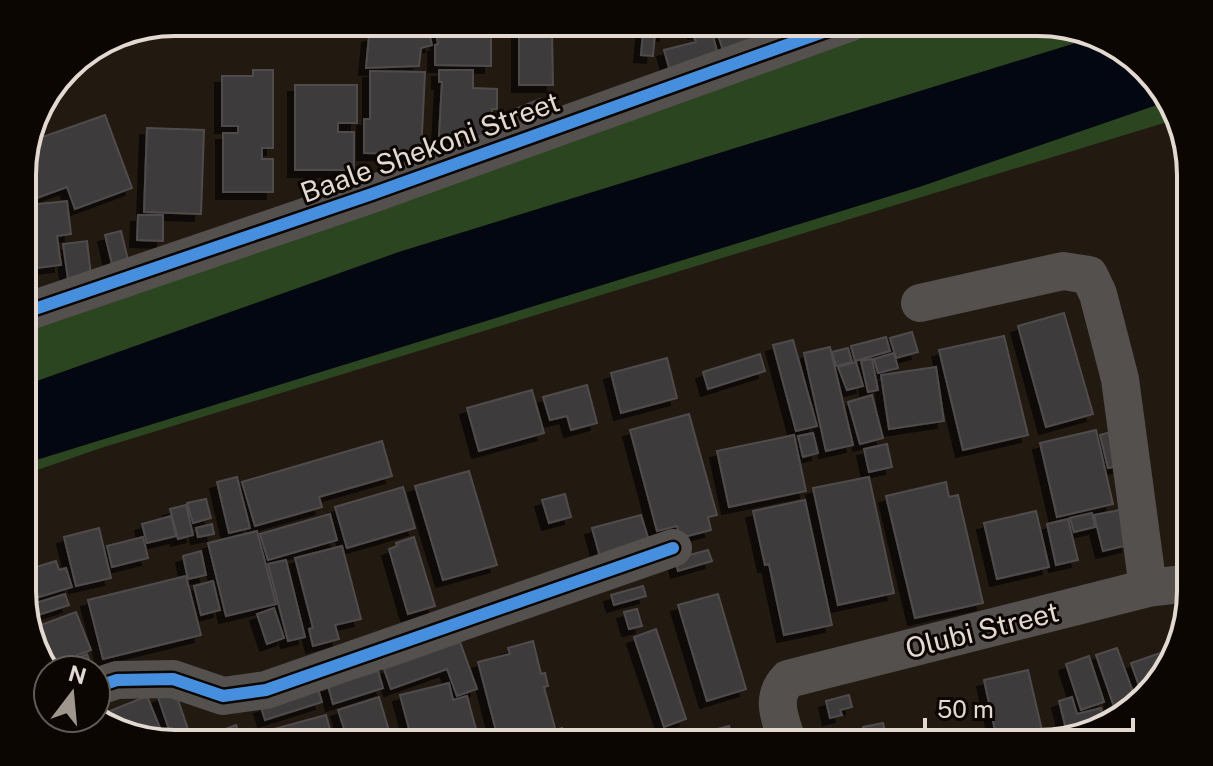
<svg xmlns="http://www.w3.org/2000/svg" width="1213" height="766" viewBox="0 0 1213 766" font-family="'Public Sans',sans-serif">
  <defs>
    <filter id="shadow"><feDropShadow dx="-7" dy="7" stdDeviation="0" flood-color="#0009"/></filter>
  </defs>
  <rect width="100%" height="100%" fill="#221911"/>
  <path fill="#2b4520" d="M884 22H1039L1092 38 399 252 23 386V315Z
    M1171 100 1177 119 101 448 23 475V464L919 187Z"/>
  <path fill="#030711" d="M1092 38 1123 48 1171 100 919 187 23 464V386L399 252Z"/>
  <path fill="#3e3a3a" stroke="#504c4d" stroke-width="2" filter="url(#shadow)" d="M339 22H385V26H339Z
    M411 22H426L432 45 421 48 419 66 366 68 369 36Z
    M435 22H491V66L435 65V45L438 44Z
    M644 22H667L666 34 655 33 653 56 641 55Z
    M694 22H717V30L695 32Z
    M755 22H784L789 35 725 56 718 35Z
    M519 31H552L553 85H519Z
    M712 32 719 59 670 71 664 50 696 42 694 37Z
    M253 70H273V148H262V159H273V192H223V133H238V126H222V76H253Z
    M439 70H473V88L497 89V109H492V137L439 136 442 82H439Z
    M370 71 425 72 421 154 364 153V119H370Z
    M295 85H357V123H338V132H354V170H295Z
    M540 99 547 114 520 126 513 110Z
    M105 115 132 188 75 209 67 187 23 203V155L31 141Z
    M147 128 204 130 201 214 144 212Z
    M67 201 71 234 57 236 61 265 37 268 29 205Z
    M138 215H163V241L137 240Z
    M121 231 128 260 112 264 105 235Z
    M87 241 91 276 68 279 63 244Z
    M23 273 30 296 23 297Z
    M1064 313 1093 414 1046 427 1018 326Z
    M912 332 918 352 896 358 890 338Z
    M1004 336 1028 435 963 450 939 350Z
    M886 337 890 351 855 361 851 346Z
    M793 340 817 426 796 431 773 345Z
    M830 347 853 445 826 451 804 353Z
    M848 348 852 362 836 366 832 352Z
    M894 353 898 368 878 373 874 359Z
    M760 354 765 371 708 389 703 372Z
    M667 358 677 398 621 413 611 373Z
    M872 359 878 390 868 392 861 361Z
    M856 362 863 386 847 390 838 367Z
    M936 367 944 421 889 429 881 375Z
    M587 385 597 423 571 430 567 416 550 420 543 397Z
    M532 390 544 433 479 451 467 408Z
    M872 395 883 438 860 444 848 402Z
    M689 414 717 515 708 517 711 530 680 538 677 526 657 531 630 430Z
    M1096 430 1113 504 1057 517 1040 443Z
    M1111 432 1119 466 1108 468 1100 435Z
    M813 433 818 453 803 457 798 436Z
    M794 435 806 491 729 507 717 451Z
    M382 441 392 476 319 497 322 507 255 526 242 482Z
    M887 444 892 467 869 472 864 449Z
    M469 471 497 565 443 580 415 486Z
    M237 477 250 528 229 533 217 482Z
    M869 477 894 593 838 605 813 488Z
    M946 482 949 497 958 495 983 603 915 618 886 496Z
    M403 487 415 528 347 548 335 507Z
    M565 494 571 517 549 523 542 500Z
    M206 499 211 518 193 523 187 503Z
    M805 500 832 625 784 635 769 564 765 565 753 511Z
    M186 505 193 535 178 539 170 509Z
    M1120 510 1128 545 1103 551 1094 515Z
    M1036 511 1049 567 997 579 984 523Z
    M1092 513 1095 527 1074 532 1070 518Z
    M330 514 337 540 268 560 260 534Z
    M641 515 650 544 600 557 592 528Z
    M171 516 176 536 147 543 142 524Z
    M1068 519 1078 560 1056 565 1047 524Z
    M212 524 214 534 198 537 196 528Z
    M99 528 111 578 76 586 64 537Z
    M257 531 276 604 226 616 208 543Z
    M143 537 148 558 112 567 107 546Z
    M414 537 435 606 408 614 389 549 397 546 396 543Z
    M342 546 361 619 335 625 339 639 313 646 309 629 313 628 295 558Z
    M708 550 712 561 678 571 675 559Z
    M201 551 206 575 188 579 183 556Z
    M286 560 305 637 288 641 268 564Z
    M56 561 59 570 66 568 72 587 23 602V571Z
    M186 576 201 635 103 659 88 600Z
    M213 581 220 610 201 615 194 586Z
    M643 586 646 596 614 605 611 595Z
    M65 594 69 605 26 619 23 607Z
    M718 594 746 689 707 701 678 605Z
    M274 608 284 638 267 644 257 614Z
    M637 609 642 626 629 629 624 612Z
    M76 612 91 650 45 668 30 629Z
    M656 629 686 719 664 727 634 637Z
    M533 641 541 674 545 673 548 686 544 687 555 728 499 742 478 662 510 654 508 648Z
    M460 642 477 689 457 696 447 669 391 689 384 669Z
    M1117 648 1137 703 1118 718 1096 655Z
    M1169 650 1172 657 1165 676 1143 697 1131 663Z
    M87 654 93 670H48V676L46 671Z
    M1089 656 1104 702 1081 710 1066 664Z
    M1028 670 1044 739 1023 744H998L984 680Z
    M378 671 383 688 333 704 328 686Z
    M449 683 453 700 467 696 480 744H413L400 695Z
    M318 689 322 702 265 720 261 707Z
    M175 691 193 744H174L158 697Z
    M849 695 852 707 840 710 842 715 830 718 826 701Z
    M147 696 164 738 160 740 110 724 105 713Z
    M379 697 393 744H349L338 710Z
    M1072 697 1077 714 1101 708 1106 726 1068 737 1059 701Z
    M326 715 334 744H270L267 731Z
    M883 723 888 744H841L840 737 864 732 863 727Z
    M236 725 243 744H197L196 740Z
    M729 726 734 744H672V741Z
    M562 728 567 744H510Z"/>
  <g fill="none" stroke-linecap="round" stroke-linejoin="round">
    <path stroke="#54504e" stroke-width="38" d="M920 303 1063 271 1089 275 1098 294 1120 379 1148 588
      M23 313 369 195 851 22
      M96 687 117 680 173 679 223 696 266 690 673 548
      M788 744C781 720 769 699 788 679L1148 588 1191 583"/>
    <g stroke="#0c0602" stroke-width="17">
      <path id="cycleway" d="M23 313 369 195 851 22
        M96 687 117 680 173 679 223 696 266 690 673 548"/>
    </g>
    <use href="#cycleway" stroke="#468fdf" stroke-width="12"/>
  </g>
  <g text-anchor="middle" stroke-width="6" stroke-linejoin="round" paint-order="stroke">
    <g font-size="28" fill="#e3d9d0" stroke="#0c0602">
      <text transform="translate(430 147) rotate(-20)" y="10">Baale Shekoni Street</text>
      <text transform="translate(982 630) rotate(-14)" y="10">Olubi Street</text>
    </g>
  </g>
  <path d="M0 0H1213V766H0ZM175 36H1038A139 139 0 0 1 1177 175V591A139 139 0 0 1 1038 730H175A139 139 0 0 1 36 591V175A139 139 0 0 1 175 36Z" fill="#0c0602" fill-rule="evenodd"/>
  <path fill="none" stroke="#e3d9d0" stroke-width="4" d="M175 36H1038A139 139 0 0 1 1177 175V591A139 139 0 0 1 1038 730H175A139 139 0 0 1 36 591V175A139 139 0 0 1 175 36Z"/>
  <g transform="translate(72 694) rotate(16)"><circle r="38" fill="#0c0602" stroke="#625a54" stroke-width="2"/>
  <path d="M0-6L14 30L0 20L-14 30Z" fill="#9f968d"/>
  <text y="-12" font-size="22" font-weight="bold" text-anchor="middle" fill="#e3d9d0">N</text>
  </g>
  <path d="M925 718v12h208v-12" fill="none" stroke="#e3d9d0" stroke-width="4"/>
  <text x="937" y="718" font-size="24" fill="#e3d9d0" stroke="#0c0602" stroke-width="6" paint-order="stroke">50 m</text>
</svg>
